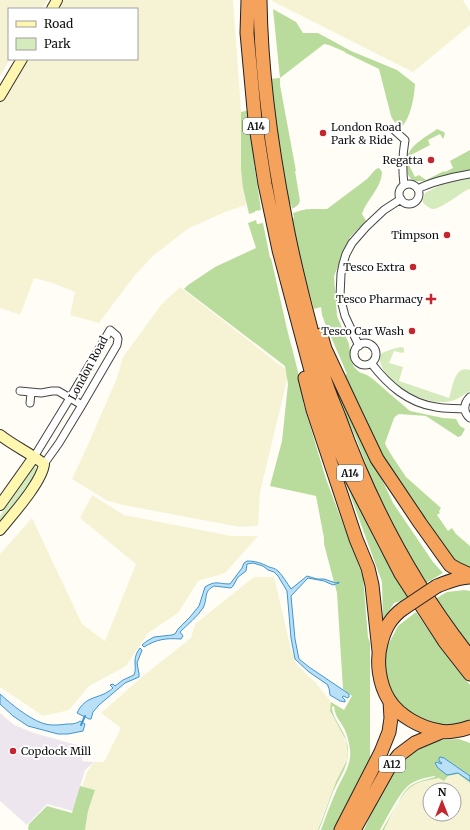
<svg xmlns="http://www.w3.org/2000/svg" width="470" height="830" viewBox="0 0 470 830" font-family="Merriweather,serif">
  <rect width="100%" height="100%" fill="#fffdf5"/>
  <path fill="#eee6ef" d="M0 713 14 725 34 733 84 747 82 761 94 762 85 770 73 811 47 804 27 825 0 801Z"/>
  <path fill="#f6f3d4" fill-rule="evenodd" d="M0 0H48L42 9H9V59H10L0 76Z
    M59 0H233L245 167 246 205 225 212 189 228 154 255 135 275 99 323 70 315 75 292 53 283 34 278 20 315 1 308 0 310V98L23 59H137V9H54Z
    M272 0H463L470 12V25L413 72 272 1Z
    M180 287 289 372 260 492 258 526 240 527 123 505 106 500 72 479 87 447 117 378 123 357 161 305Z
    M92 495 124 515 231 536H258L225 573 198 581 178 613 148 633 126 666 89 686 69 710 43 716 0 687V554L32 518 82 624 105 641 136 564 80 518Z
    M254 577H274L291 649 297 665 316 683 331 702 332 707 330 711 332 716 342 732 347 746 348 753 347 760 322 816 318 830H85L88 811 95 790 82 787 87 772 94 762H104L121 728 101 713 143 676 191 638 195 624Z
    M458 774 470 783V830H384L401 799 408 790 412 786 419 783 439 778ZM430 790H454V814H430Z"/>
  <path fill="#d5ebbd" d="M470 178V189L467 190C459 194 440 210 432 209 429 208 426 205 423 203V199L425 193C440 184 453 181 470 178Z
    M401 347 404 348V352L402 353 394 351 389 363 403 367 399 381 449 398C453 387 454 365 470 370V391C461 396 457 401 445 402 422 403 395 389 383 369 381 365 378 359 381 354 384 351 397 348 401 347Z
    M34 467H36L37 473 34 480 0 524V516Z"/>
  <path fill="#b9dc9c" d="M273 9 296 22 303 33H318L351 51 397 70 415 84C414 98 411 117 401 128L393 120 391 116 379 69 344 52 345 51H343L329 45 324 44 280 78V85L296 171H295L300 201 298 205 292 209 291 204 287 205 269 79 280 78Z
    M249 110 255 163H254L261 210 255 211V212L249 214 243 188 241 169V112Z
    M437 129 444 132 445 134 443 139 440 134 428 140 430 145 409 156 412 163 409 165 415 177 419 175 426 180 444 171 445 172 453 168 450 161 470 150V171L435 179 423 181H415L412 180 408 175 406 162 407 153H409C412 144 429 135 437 129Z
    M379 168 382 172C381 189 367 199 362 214L366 221 350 237 334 276 337 316 349 344 351 361 354 367 359 372 367 375 373 379 390 394 410 411 443 418 456 419 460 426 465 429 461 436 458 437 426 416 399 414 396 416 394 418 385 443 386 446 392 456 406 477 441 508 439 511 440 513 437 515 448 531 452 528 456 534 470 546V573L448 556 425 523 378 447 340 373 344 372 345 375 347 374 325 323 322 315 321 307 314 309 292 232 289 218H294L293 213C306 208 310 209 324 209H327L367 179 376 169Z
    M256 220 257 224 263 223 270 258H271L287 329 303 391V402L326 479 363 577 368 637 370 643V763L338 830H321C326 816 331 803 337 789 343 776 352 764 350 749 349 742 347 734 344 728 339 719 335 717 334 706L332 707C332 710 333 713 334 716 338 725 345 733 347 743 352 762 340 776 333 792 328 805 324 817 319 830H318L336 782 347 760 348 753 346 740 330 711 331 702 344 710 352 696 343 689 337 593 335 585 339 583 334 582 324 544V538L316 496 270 486 282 441 288 384 285 366 184 289 188 285 215 267 256 248 248 223Z
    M331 375 340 389 393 503 433 562 443 573 426 583 382 507 356 438 338 399Z
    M342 472 380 550 410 598 394 603 383 620 382 582Z
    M465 590 470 591V646L435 599 447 592Z
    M416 612 440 647 470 685V719L458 725H440L405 711 393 697 385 674 386 649 398 626Z
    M459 739 470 743V776L444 758 441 764 435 763 458 773 470 781V783L458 774 448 776 444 781 439 778C430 780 419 781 411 787 401 794 390 818 384 830H382L403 794C411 782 421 781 435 777V776C427 777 415 780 409 785 399 793 387 818 380 830H364L388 776 414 749 439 740Z
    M80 786 95 790 88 811 85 830H29L28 829 29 824 47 806 72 813Z"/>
  <path fill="#b9e0f7" stroke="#3f96cf" d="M247 561C256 561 261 563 269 567 272 568 275 568 278 571 283 576 287 583 291 589L307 576 317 579H324L336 583 339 582V583L333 585 324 581 308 578 291 596 295 639 299 659 309 667 349 694V697L347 698 344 696 342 697 345 700V702L340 701 330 695 329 688 328 687V685L309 672 295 659 291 638 287 591 278 576 274 572 268 570 263 566 253 563 247 564 246 571 238 577 233 586 231 588 214 586C203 591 208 599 203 608 197 617 188 624 180 632L183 636 181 639C166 638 157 639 144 647L142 645 147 641 154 637 172 635 175 634 178 629 190 617 199 606 205 587C216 580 218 584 230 584L242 568 244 563Z
    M140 648 142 650 137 663 139 674V677L125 683 99 705 93 712 91 719H89L77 713C86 694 100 700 113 688L110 685 113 684 115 686 123 680 134 675C136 670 135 667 135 661 135 656 137 652 140 648Z
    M0 694C11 704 28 718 42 723 50 726 59 725 67 724 72 724 76 724 80 721L85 724 83 731 68 734H58L28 726 13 716 0 704Z
    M440 757 444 758 470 776V781L458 773 447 775 438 768 435 763 437 762 441 764 442 763 439 761V758Z"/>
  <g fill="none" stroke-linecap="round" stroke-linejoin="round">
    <path stroke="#3f96cf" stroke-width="2" d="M81 725 85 716"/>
    <g stroke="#444" stroke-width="9">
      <path id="street" d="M394 130 405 140C402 157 402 168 404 185
        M399 194a10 10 0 1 1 20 0a10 10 0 1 1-20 0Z
        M418 189C433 181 453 177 470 174
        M354 354a11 11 0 1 1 22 0a11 11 0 1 1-22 0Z
        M359 346 345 316 340 296 341 274 343 264 346 254 352 243 366 227 384 210 401 199
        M371 363C388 385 408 403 436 407 445 409 455 408 464 409
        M20 391 41 393 52 391H58L82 405
        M470 397C463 404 463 412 470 418
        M30 403 31 393
        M34 457 70 398 110 330 117 336 118 339 117 345 82 405 59 443 44 464"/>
    </g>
    <g stroke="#333" stroke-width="12">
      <path id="secondary" d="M52 9 57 0
        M0 96 22 59
        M0 435C14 446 30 453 44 464 42 482 12 515 0 530
        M0 505 34 457"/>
    </g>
    <g stroke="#222" stroke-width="15">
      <path id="highway" d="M248 0 247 33 255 120 265 184 279 250 313 378 333 434 351 477 401 574 445 642 470 674
        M260 0C261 73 271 145 285 217 292 256 302 295 312 333 316 348 320 363 324 377 328 391 334 404 339 417 370 503 413 585 470 657
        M321 335 325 349 357 417 377 459 420 523 450 565 457 569 470 575
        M305 378 313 410 356 539 368 568 372 585 379 651
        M437 586C448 582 458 577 470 577
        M404 608C391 617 385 628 381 643 376 661 379 684 389 700 399 716 421 728 440 731 448 733 462 730 470 727
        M341 830 381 752 389 732 391 718 390 701
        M354 830 388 769 399 755 415 743 441 732"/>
    </g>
    <use href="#street" stroke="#fff" stroke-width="7"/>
    <use href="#secondary" stroke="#fff6b0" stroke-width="10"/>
    <use href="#highway" stroke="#f5a25d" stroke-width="13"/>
    <g stroke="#222" stroke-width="15" stroke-linecap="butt">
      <path id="highway-bridge" d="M404 608 437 586"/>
    </g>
    <use href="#highway-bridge" stroke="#f5a25d" stroke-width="13"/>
  </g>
  <g fill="#c4262e" stroke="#fff" stroke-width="1.5">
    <circle cx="323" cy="133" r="4"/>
    <circle cx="431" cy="160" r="4"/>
    <circle cx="447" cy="235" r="4"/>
    <circle cx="413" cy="267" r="4"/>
    <path d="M429 293h4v4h4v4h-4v4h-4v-4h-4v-4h4z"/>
    <circle cx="412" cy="331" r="4"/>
    <circle cx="13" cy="751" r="4"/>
  </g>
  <g text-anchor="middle" stroke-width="4" stroke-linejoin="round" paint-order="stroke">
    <g fill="#fff" stroke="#585858" stroke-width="1">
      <rect x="243" y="118" width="26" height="16" rx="3"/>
      <rect x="337" y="465" width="26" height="16" rx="3"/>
      <rect x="379" y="756" width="26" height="16" rx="3"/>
    </g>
    <g font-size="10" font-weight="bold" fill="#111">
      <text x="256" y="130">A14</text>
      <text x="350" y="477">A14</text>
      <text x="392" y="768">A12</text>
    </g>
    <g font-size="11" fill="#111" stroke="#fff" text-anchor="end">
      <text x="331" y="131" text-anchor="start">London Road<tspan x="331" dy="13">Park &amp; Ride</tspan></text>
      <text x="423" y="164">Regatta</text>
      <text x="439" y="239">Timpson</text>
      <text x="405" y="271">Tesco Extra</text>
      <text x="423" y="303">Tesco Pharmacy</text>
      <text x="404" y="335">Tesco Car Wash</text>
      <text x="21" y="755" text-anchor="start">Copdock Mill</text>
    </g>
    <g font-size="11" fill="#111" stroke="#fff">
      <text transform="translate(88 368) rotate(-62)" y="4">London Road</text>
    </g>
  </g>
  <rect x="8" y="8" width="130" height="52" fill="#ffffff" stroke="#a0a0a0"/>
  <rect x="16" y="21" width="20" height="6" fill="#fff6b0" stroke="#a0a0a0"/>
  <text x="44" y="28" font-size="12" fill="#111111">Road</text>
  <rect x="16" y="38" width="20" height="12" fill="#d5ebbd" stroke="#a0a0a0"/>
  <text x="44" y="48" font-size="12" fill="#111111">Park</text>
  <g transform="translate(442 802)"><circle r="19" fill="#ffffff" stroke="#a0a0a0"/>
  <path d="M0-3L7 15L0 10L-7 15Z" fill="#c4262e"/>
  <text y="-6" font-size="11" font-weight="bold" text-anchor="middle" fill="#111111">N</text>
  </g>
</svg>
